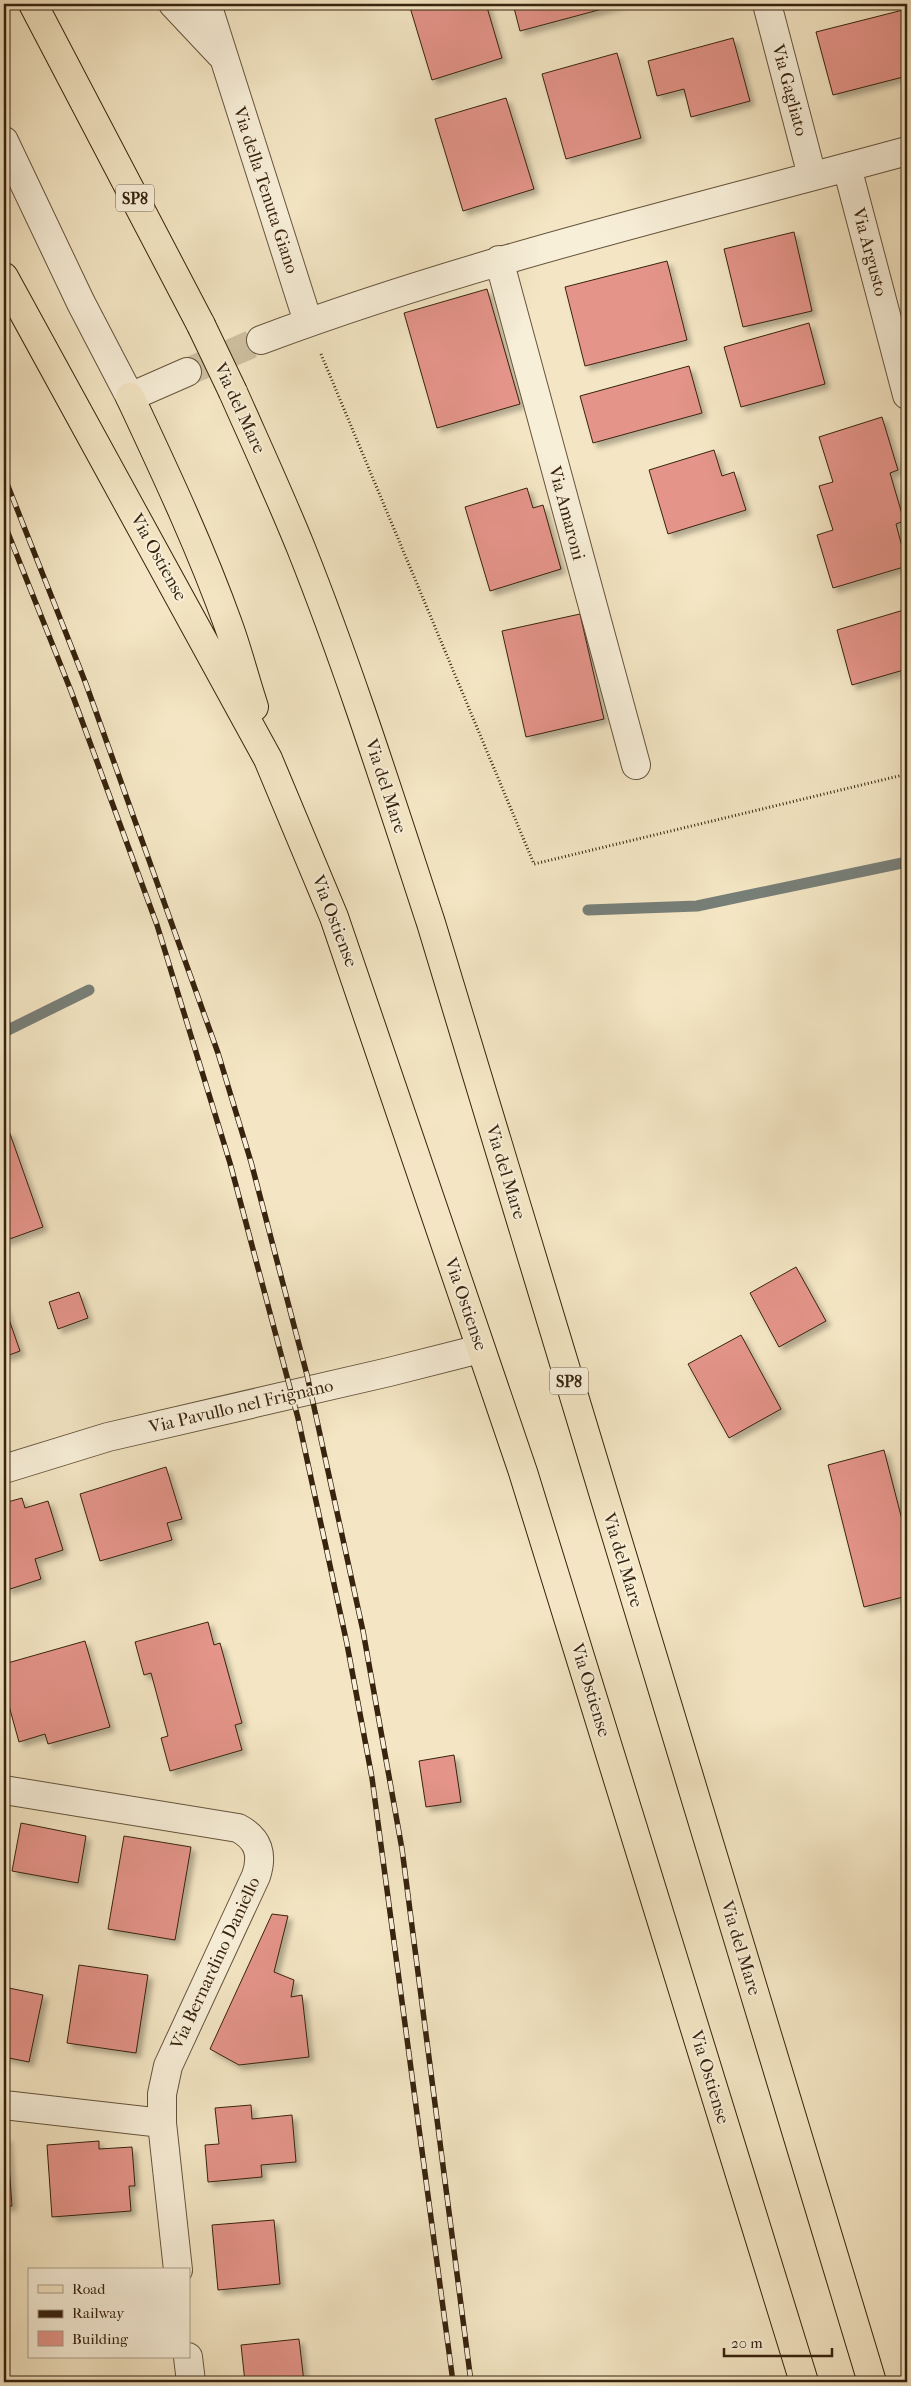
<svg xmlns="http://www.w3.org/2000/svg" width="911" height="2386" viewBox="0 0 911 2386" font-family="'IM FELL French Canon',serif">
  <defs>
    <filter id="shadow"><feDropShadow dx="4.5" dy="4.5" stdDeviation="2.5" flood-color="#0004"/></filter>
  </defs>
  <rect width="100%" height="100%" fill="#f4e6c4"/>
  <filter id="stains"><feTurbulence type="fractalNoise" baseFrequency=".004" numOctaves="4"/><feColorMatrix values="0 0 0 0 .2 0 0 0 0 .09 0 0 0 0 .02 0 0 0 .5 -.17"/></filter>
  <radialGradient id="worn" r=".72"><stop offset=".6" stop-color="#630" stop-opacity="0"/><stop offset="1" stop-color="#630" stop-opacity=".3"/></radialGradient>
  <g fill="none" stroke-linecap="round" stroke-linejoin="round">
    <path stroke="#777f78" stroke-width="11" d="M588 910 697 906 907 862
      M4 1032 89 990"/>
  </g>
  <path fill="#e49489" stroke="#37230e" filter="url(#shadow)" d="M409 4H486L502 58 432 80Z
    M513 4H621L520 31Z
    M907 9V76L833 95 816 32Z
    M733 38 750 101 691 117 684 89 657 96 648 61Z
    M617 53 641 138 566 159 542 74Z
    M506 98 534 189 463 211 435 119Z
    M794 232 812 311 743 327 724 249Z
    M667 261 687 340 585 366 565 287Z
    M487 289 520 404 437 428 404 313Z
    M809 323 825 384 741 407 724 347Z
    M689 366 702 413 593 443 580 396Z
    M882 417 898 470 890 473 904 521 896 524 907 566 833 588 817 535 833 530 819 486 833 482 819 437Z
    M714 450 722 476 734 472 746 510 668 534 649 470Z
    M527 488 533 508 543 505 561 569 490 591 465 507Z
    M907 609V669L852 685 837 630Z
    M580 614 604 719 526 737 502 631Z
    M9 1131 43 1227 4 1241V1133Z
    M796 1267 826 1321 779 1347 750 1293Z
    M79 1292 88 1318 58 1329 49 1302Z
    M4 1305 20 1351 4 1357Z
    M741 1335 781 1409 729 1438 688 1364Z
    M884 1450 907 1539V1596L864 1607 828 1465Z
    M166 1467 182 1519 167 1523 172 1540 100 1561 80 1494Z
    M22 1498 25 1508 48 1501 63 1550 35 1559 41 1579 7 1590 4 1580V1503Z
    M208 1622 214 1645 220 1643 242 1723 235 1725 242 1750 170 1771 161 1738 168 1736 151 1673 144 1675 135 1642Z
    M85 1641 110 1727 48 1744 45 1734 19 1742 4 1688V1664Z
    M454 1755 461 1802 426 1807 419 1761Z
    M21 1823 86 1836 78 1883 12 1871Z
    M124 1836 191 1847 175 1940 108 1929Z
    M272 1914 288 1916 274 1972 294 1980 291 1997 302 1995 309 2057 239 2065 210 2049Z
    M79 1965 148 1975 136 2053 67 2043Z
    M4 1987 43 1995 29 2062 4 2057Z
    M251 2105 252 2119 292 2115 296 2162 261 2165 262 2177 208 2182 205 2145 219 2144 215 2108Z
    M4 2137H7L12 2206 4 2207Z
    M99 2141V2149L132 2147 135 2186H129L131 2211 52 2217 47 2145Z
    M274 2220 280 2284 218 2290 212 2225Z
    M299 2339 304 2382H245L241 2345Z"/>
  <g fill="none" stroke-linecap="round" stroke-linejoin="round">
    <path stroke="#cebfa0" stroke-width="28" stroke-dasharray="28 14" stroke-linecap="butt" d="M187 372 261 340"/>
    <g stroke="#66543c" stroke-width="30">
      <path id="minor" d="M173 4 221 55
        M207 4 308 322
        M767 4 812 176
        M4 141 81 303 130 397 187 372
        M847 167 907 395
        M499 260 636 765
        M261 340C472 261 691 210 907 151
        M4 1469 108 1437 389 1372 480 1349
        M4 1790 238 1828C259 1839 263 1855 256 1876L168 2066 162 2094V2123L4 2105
        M162 2123 178 2270
        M188 2357 191 2382"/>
    </g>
    <g stroke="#37230e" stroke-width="30">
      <path id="major" d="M33 4 201 325
        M4 277 268 759 334 917 523 1472 804 2382
        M233 392C256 444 280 496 301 548 350 671 390 798 431 923L872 2382
        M130 397C165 472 200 546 228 624 238 651 245 680 254 707"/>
    </g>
    <path stroke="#37230e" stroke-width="3" stroke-dasharray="1 2.5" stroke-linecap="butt" d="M321 354 534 864 907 774"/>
    <use href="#minor" stroke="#f8efd9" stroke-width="28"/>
    <use href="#major" stroke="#f4e6c4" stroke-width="28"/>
    <g stroke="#37230e" stroke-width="5.5">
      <path id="rail" d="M4 476 86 684 218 1053 251 1162 307 1375 363 1631 402 1849 471 2382
        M4 523 71 691 157 925 230 1163 298 1418 347 1644 372 1778 453 2382"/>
    </g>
    <use href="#rail" stroke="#f8efd9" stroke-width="4" stroke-dasharray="11" stroke-linecap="butt"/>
    <g stroke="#37230e" stroke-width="30" stroke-linecap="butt">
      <path id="major-bridge" d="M201 325 233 392"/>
    </g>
    <use href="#major-bridge" stroke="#f4e6c4" stroke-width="28"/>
  </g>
  <g text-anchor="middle" stroke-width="4" stroke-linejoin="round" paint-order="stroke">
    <g fill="#f8efd9" stroke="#71604b" stroke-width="1">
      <rect x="116" y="184.5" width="38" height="27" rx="4"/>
      <rect x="550" y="1367.5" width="38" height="27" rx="4"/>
    </g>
    <g font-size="16" font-weight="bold" fill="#37230e">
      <text x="135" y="204">SP8</text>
      <text x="569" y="1387">SP8</text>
    </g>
    <g font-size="18" fill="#37230e" stroke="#f8efd9">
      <text transform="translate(790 90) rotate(75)" y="6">Via Gagliato</text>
      <text transform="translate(266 190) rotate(72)" y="6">Via della Tenuta Giano</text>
      <text transform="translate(870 252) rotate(75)" y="6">Via Argusto</text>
      <text transform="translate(240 408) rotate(65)" y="6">Via del Mare</text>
      <text transform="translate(567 513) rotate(75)" y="6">Via Amaroni</text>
      <text transform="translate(159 557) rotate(61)" y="6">Via Ostiense</text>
      <text transform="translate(386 786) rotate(72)" y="6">Via del Mare</text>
      <text transform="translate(335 921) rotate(69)" y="6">Via Ostiense</text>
      <text transform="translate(506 1172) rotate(73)" y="6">Via del Mare</text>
      <text transform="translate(466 1304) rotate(71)" y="6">Via Ostiense</text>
      <text transform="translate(241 1406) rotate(-13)" y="6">Via Pavullo nel Frignano</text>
      <text transform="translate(623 1560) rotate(73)" y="6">Via del Mare</text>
      <text transform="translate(591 1690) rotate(73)" y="6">Via Ostiense</text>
      <text transform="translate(741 1948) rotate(73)" y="6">Via del Mare</text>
      <text transform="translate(215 1963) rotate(-65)" y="6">Via Bernardino Daniello</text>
      <text transform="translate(710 2077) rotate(73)" y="6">Via Ostiense</text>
    </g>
  </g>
  <rect width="911" height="2386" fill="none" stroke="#f4e6c4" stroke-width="20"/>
  <rect x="5" y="5" width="901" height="2376" fill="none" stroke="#37230e" stroke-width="2.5"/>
  <rect x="10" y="10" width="891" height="2366" fill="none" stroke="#37230e"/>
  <rect x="28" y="2268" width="162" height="90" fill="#f8efd9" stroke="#ab9d88"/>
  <rect x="38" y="2285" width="25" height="8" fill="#f4e6c4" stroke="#ab9d88"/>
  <text x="72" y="2294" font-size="15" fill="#37230e">Road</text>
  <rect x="38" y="2310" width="25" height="8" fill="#37230e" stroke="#ab9d88"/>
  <text x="72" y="2318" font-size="15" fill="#37230e">Railway</text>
  <rect x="38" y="2331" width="25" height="15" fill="#e49489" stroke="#ab9d88"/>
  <text x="72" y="2344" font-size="15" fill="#37230e">Building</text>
  <path d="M724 2348v8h108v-8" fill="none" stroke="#37230e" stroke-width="2.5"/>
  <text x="731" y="2348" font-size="15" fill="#37230e" stroke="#f8efd9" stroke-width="4" paint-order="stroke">20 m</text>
  <rect width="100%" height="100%" filter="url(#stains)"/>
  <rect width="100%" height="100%" fill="url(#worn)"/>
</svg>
